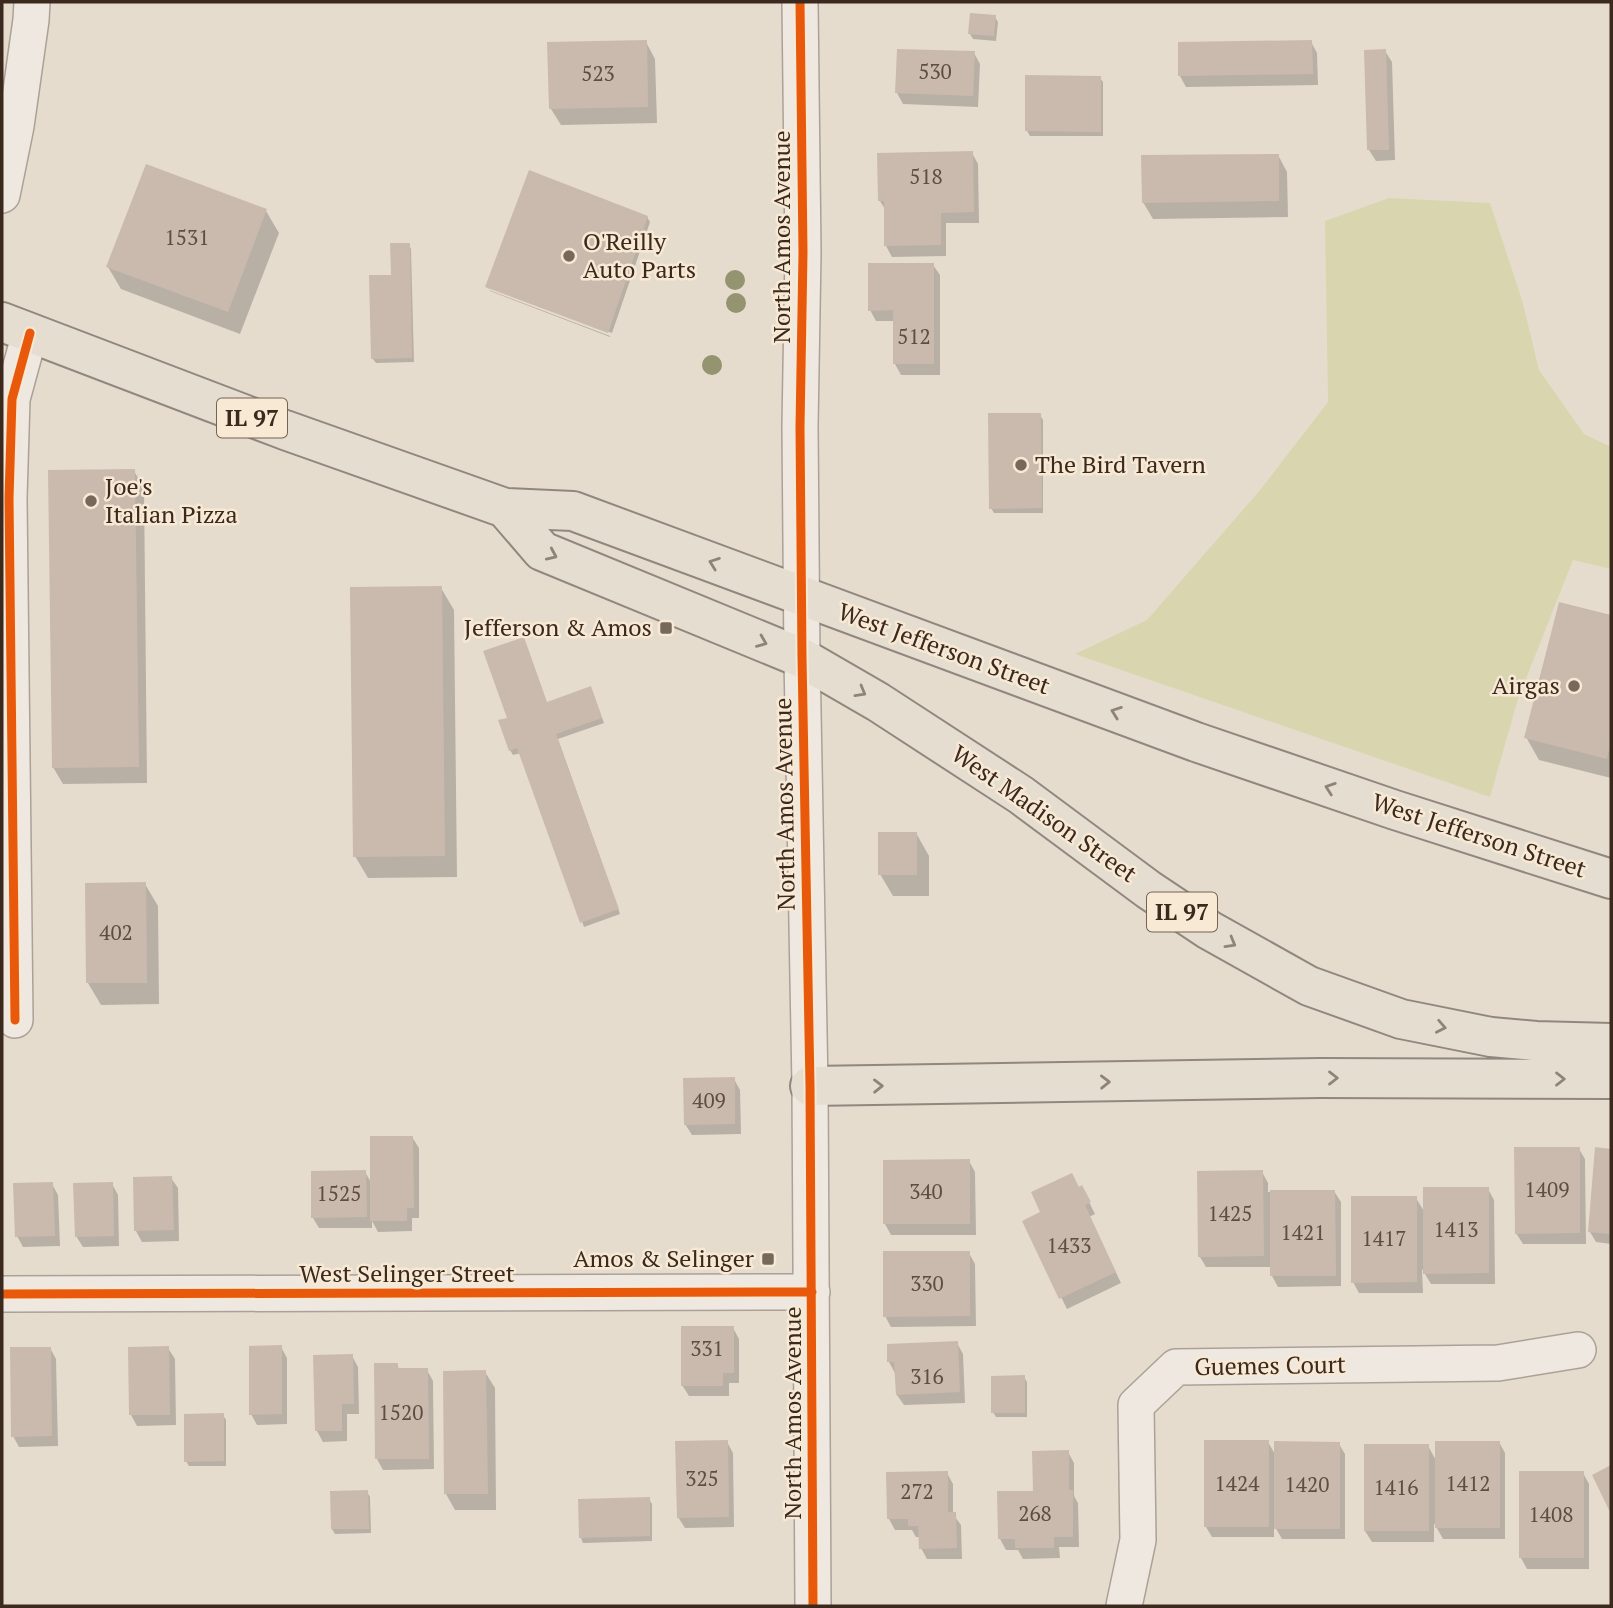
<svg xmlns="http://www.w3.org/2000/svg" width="1613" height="1608" viewBox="0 0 1613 1608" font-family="'PT Serif',serif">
  <rect width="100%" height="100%" fill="#e6dcce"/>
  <path fill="#d9d5af" d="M1389 198 1490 203 1522 300 1539 370 1584 434 1611 447V569L1573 560 1518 699 1490 797 1075 654 1147 620 1261 489 1328 402 1325 221Z"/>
  <path fill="#0003" d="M995 17 998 22 996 41 973 39 970 34Z
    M646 42 655 59 657 123 561 125 551 109Z
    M1311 42 1317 53 1318 85 1186 87 1180 76Z
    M1385 51 1392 62 1395 160 1376 161 1369 150Z
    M974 53 980 64 978 107 903 104 897 93Z
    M1100 78 1103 82V136H1030L1027 131Z
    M972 153 978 164 979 223H946V256L892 257 886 246V211L880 201Z
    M1278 155 1287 172 1288 217 1153 219 1143 202Z
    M266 211 279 233 240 334 121 289 108 267Z
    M647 217 650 222 612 333 489 286V289L487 287Z
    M409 245 411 249 414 362 376 363 373 359Z
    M933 265 940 275V375H901L895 364V321H876L870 310Z
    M489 290 610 336V337L490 291Z
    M1040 415 1043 420V513H994L991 508Z
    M134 471 144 488 147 783 63 784 53 767Z
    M441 588 454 610 457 877 368 878 355 856Z
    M1560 604 1611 617V778L1539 760 1526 737Z
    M593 693 604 723 558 739 620 914 584 927 521 753 513 755 510 750 509 719 548 704Z
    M916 833 929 856V896H893L880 874Z
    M145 884 158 906 159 1004 101 1005 88 983Z
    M734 1079 740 1090 741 1134 692 1135 685 1124Z
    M412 1137 419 1148V1218H412V1231L378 1232 372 1221V1228H319L313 1218 365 1172 372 1184Z
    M1579 1149 1585 1159 1586 1244H1523L1516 1233Z
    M1596 1149 1611 1150V1244L1596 1242 1590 1232Z
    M969 1161 975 1172 976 1235H891L885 1224Z
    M1262 1172 1268 1183V1192L1334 1191 1341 1202V1286L1278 1287 1272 1276V1267H1206L1200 1257Z
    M171 1178 178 1188 179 1241 142 1242 136 1231Z
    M52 1184 58 1195 60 1246 23 1247 17 1236Z
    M112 1184 118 1195 119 1246 83 1247 76 1236Z
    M1079 1189 1087 1198 1095 1214 1089 1217 1121 1283 1067 1309 1024 1222Z
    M1488 1189 1494 1200 1495 1284H1431L1422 1269 1423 1293H1359L1353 1282 1416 1198 1425 1213Z
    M969 1253 975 1264 976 1326 891 1327 885 1316Z
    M733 1328 739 1339V1383H729V1396H689L682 1385Z
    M957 1343 963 1354 965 1403 904 1405 897 1395 895 1373 889 1362Z
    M281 1347 287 1358V1424L257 1425 251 1414Z
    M50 1348 56 1359 58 1446 19 1447 13 1436Z
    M168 1348 175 1359 176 1425 137 1426 131 1415Z
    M352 1356 358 1367 359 1414H347V1441L323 1442 317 1431Z
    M397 1365 400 1370H427L433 1381 434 1469 383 1470 377 1459Z
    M485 1372 495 1388 496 1510H455L446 1494Z
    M1024 1377 1027 1382V1417H996L993 1412Z
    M223 1415 226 1420V1466H189L186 1461Z
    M727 1442 733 1453 734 1527 685 1528 678 1517Z
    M1268 1442 1276 1456 1339 1444 1345 1454V1539H1282L1274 1525V1537H1212L1206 1527Z
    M1499 1442 1505 1453V1539H1443L1434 1523V1542H1372L1365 1531 1428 1446 1437 1462Z
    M1068 1452 1074 1463V1496L1078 1503 1079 1547H1059L1060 1558 1023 1559 1018 1550H1006L1000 1539Z
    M947 1473 953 1484V1514L961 1525 962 1559H927L921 1548 920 1537H916L912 1530H895L889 1519Z
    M1583 1473 1589 1484V1569H1527L1521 1558Z
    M367 1492 370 1497 371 1533 335 1534 332 1529Z
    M649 1499 652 1504V1541L583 1543 581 1538Z"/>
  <path fill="#cabaae" d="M970 13 996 15 994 36 968 34Z
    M647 40 648 107 549 109 547 42Z
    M1312 40 1313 74 1178 76V42Z
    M897 49 975 51 973 96 895 93Z
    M1386 49 1389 150H1367L1364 50Z
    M1025 75 1101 76V132L1025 131Z
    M973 151 974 212 941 213V245L884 246V201H878L877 153Z
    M1279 154V201L1142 203 1141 155Z
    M146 164 267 209 228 312 106 267Z
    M529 170 648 216 608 333 485 287Z
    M390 243H410L412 358 371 359 369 275H391Z
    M868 263H934V364H893V310L868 311Z
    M988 413H1041L1042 508 989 509Z
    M135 469 139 767 52 768 48 470Z
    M442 586 445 856 353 857 350 587Z
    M1559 602 1611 615V741L1607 759 1524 738Z
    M524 637 547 702 591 686 602 718 556 734 619 909 580 923 517 748 509 751 498 720 507 718 483 651Z
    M878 832H917V875H878Z
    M146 882 147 983H86L85 883Z
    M735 1077V1124L684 1125 683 1078Z
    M370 1136H413L414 1208H407V1221H370Z
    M1514 1147H1580V1233L1515 1234Z
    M1595 1147 1611 1149V1234L1588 1232Z
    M970 1159V1224H883V1160Z
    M366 1170 367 1217 311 1218V1171Z
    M1263 1170 1264 1256 1198 1257 1197 1171Z
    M1072 1173 1079 1187 1082 1185 1091 1202 1085 1205 1116 1272 1059 1299 1022 1221 1040 1212 1031 1192Z
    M172 1176 174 1230 134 1231 133 1177Z
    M53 1182 55 1236 15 1237 13 1183Z
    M113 1182 114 1236 75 1237 73 1183Z
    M1423 1187H1489V1273L1423 1274Z
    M1270 1190H1335L1336 1276H1270Z
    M1351 1196H1417V1282L1351 1283Z
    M883 1251H970V1316L883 1317Z
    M681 1326H734V1373H723V1386H681Z
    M958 1341 960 1392 896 1395 894 1362H887V1344Z
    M282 1345V1414L249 1415V1346Z
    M169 1346 170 1415H129L128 1347Z
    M10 1347H51L52 1436 11 1437Z
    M353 1354 354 1404H342V1431H315L313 1355Z
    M374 1363H398V1368H428L429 1459H375Z
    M486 1370 488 1494H444L443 1371Z
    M1025 1375V1413H991V1376Z
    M224 1413V1461L184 1462V1414Z
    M728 1440 729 1517 677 1518 675 1441Z
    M1204 1440H1269V1527H1204Z
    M1274 1441 1340 1442V1529H1274Z
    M1435 1441H1500V1528H1435Z
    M1364 1444H1429V1531H1364Z
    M1069 1450V1490H1073V1537H1054V1548H1015V1539H998L997 1491H1033L1032 1451Z
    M1611 1465V1514L1592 1475Z
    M948 1471V1512H956L957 1548 919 1549 918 1526H908V1519H887L886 1472Z
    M1519 1471H1584V1558H1519Z
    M368 1490 369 1529H331L330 1491Z
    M650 1497V1536L579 1538 578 1499Z"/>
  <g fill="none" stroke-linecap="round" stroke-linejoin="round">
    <g stroke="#aba197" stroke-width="38">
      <path id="minor" d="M800 2 803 253 800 427 802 658 810 1086 813 1606
        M2 195 16 126 31 20 32 2
        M15 1020 9 498 12 399 30 333
        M2 1294 812 1292
        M1124 1606 1138 1540 1136 1405 1176 1367 1498 1363 1578 1350"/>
    </g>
    <g stroke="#91877e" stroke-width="42">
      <path id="major" d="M2 322 285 430 505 508 573 511 1196 742 1395 810 1611 879
        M505 508 542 551 802 658 878 702 1021 795 1149 890 1209 930 1309 986 1401 1019 1491 1037 1536 1041 1611 1043
        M810 1086 1320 1078 1611 1079"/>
    </g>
    <use href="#minor" stroke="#eee8e0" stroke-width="35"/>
    <use href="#major" stroke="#e6ddd1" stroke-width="38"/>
    <g stroke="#f7e9d4" stroke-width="13">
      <path id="cycleway" d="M800 2 803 253 800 427 802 658 810 1086 813 1606
        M15 1020 9 498 12 399 30 333
        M2 1294 812 1292"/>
    </g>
    <use href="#cycleway" stroke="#e8590c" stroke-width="9"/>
  </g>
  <g fill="#949470">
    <circle cx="735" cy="280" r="10"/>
    <circle cx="736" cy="303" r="10"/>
    <circle cx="712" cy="365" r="10"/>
  </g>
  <defs><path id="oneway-chevron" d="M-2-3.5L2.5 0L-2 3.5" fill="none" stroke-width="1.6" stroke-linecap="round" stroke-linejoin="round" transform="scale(1.75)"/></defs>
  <g stroke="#908378">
    <use href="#oneway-chevron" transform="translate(552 555) rotate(24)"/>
    <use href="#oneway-chevron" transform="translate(714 563) rotate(-160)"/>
    <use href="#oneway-chevron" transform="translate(762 642) rotate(22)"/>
    <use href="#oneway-chevron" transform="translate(861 692) rotate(30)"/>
    <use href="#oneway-chevron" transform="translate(1116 712) rotate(-160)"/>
    <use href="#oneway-chevron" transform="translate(1330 788) rotate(-161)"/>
    <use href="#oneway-chevron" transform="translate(1231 943) rotate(30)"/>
    <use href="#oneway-chevron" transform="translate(1441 1027) rotate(11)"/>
    <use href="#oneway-chevron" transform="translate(1333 1078)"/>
    <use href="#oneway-chevron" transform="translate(1560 1079)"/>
    <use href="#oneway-chevron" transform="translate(1105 1082) rotate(-1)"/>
    <use href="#oneway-chevron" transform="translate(878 1086) rotate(-1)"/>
  </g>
  <g fill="#77685c" stroke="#f7e9d4" stroke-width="2.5">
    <circle cx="569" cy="256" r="7"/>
    <circle cx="1021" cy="465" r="7"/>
    <circle cx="91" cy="501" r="7"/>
    <rect x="659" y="621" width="14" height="14" rx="3.5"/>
    <circle cx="1574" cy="686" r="7"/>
    <rect x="761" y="1252" width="14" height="14" rx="3.5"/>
  </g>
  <g text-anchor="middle" stroke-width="5" stroke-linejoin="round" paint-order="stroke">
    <g font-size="21" fill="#5f4d42">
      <text x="935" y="79">530</text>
      <text x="598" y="81">523</text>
      <text x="926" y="184">518</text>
      <text x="187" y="245">1531</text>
      <text x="914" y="344">512</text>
      <text x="116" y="940">402</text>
      <text x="709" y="1108">409</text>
      <text x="1547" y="1197">1409</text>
      <text x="926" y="1199">340</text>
      <text x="339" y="1201">1525</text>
      <text x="1230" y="1221">1425</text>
      <text x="1456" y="1237">1413</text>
      <text x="1303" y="1240">1421</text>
      <text x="1384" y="1246">1417</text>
      <text x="1069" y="1253">1433</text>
      <text x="927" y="1291">330</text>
      <text x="707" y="1356">331</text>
      <text x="927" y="1384">316</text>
      <text x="401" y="1420">1520</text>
      <text x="702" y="1486">325</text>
      <text x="1237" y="1491">1424</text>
      <text x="1468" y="1491">1412</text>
      <text x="1307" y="1492">1420</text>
      <text x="1396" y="1495">1416</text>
      <text x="917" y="1499">272</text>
      <text x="1035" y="1521">268</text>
      <text x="1551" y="1522">1408</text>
    </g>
    <g fill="#f7e9d4" stroke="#736355" stroke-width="2">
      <rect x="217" y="398.5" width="70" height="39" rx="5"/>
      <rect x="1147" y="892.5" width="70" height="39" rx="5"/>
    </g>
    <g font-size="23" font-weight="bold" fill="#3b291e">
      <text x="252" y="426">IL 97</text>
      <text x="1182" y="920">IL 97</text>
    </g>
    <g font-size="24" fill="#3b291e" stroke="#f7e9d4">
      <text transform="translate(782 237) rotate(-90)" y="8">North Amos Avenue</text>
      <text transform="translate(944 649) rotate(20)" y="8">West Jefferson Street</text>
      <text transform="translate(785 804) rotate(-91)" y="8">North Amos Avenue</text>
      <text transform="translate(1044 814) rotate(35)" y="8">West Madison Street</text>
      <text transform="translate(1479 836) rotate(18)" y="8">West Jefferson Street</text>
      <text x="407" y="1282">West Selinger Street</text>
      <text transform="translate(1270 1366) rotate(-1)" y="8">Guemes Court</text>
      <text transform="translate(793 1413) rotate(-90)" y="8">North Amos Avenue</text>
    </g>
    <g font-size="24" fill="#3b291e" stroke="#f7e9d4" text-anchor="start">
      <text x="583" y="250">O'Reilly<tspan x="583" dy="28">Auto Parts</tspan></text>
      <text x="1035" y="473">The Bird Tavern</text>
      <text x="105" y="495">Joe's<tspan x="105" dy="28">Italian Pizza</tspan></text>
      <text x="652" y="636" text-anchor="end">Jefferson &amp; Amos</text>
      <text x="1560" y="694" text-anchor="end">Airgas</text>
      <text x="754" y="1267" text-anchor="end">Amos &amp; Selinger</text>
    </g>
  </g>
  <rect width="1613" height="1608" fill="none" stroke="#3b291e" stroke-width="7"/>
</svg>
